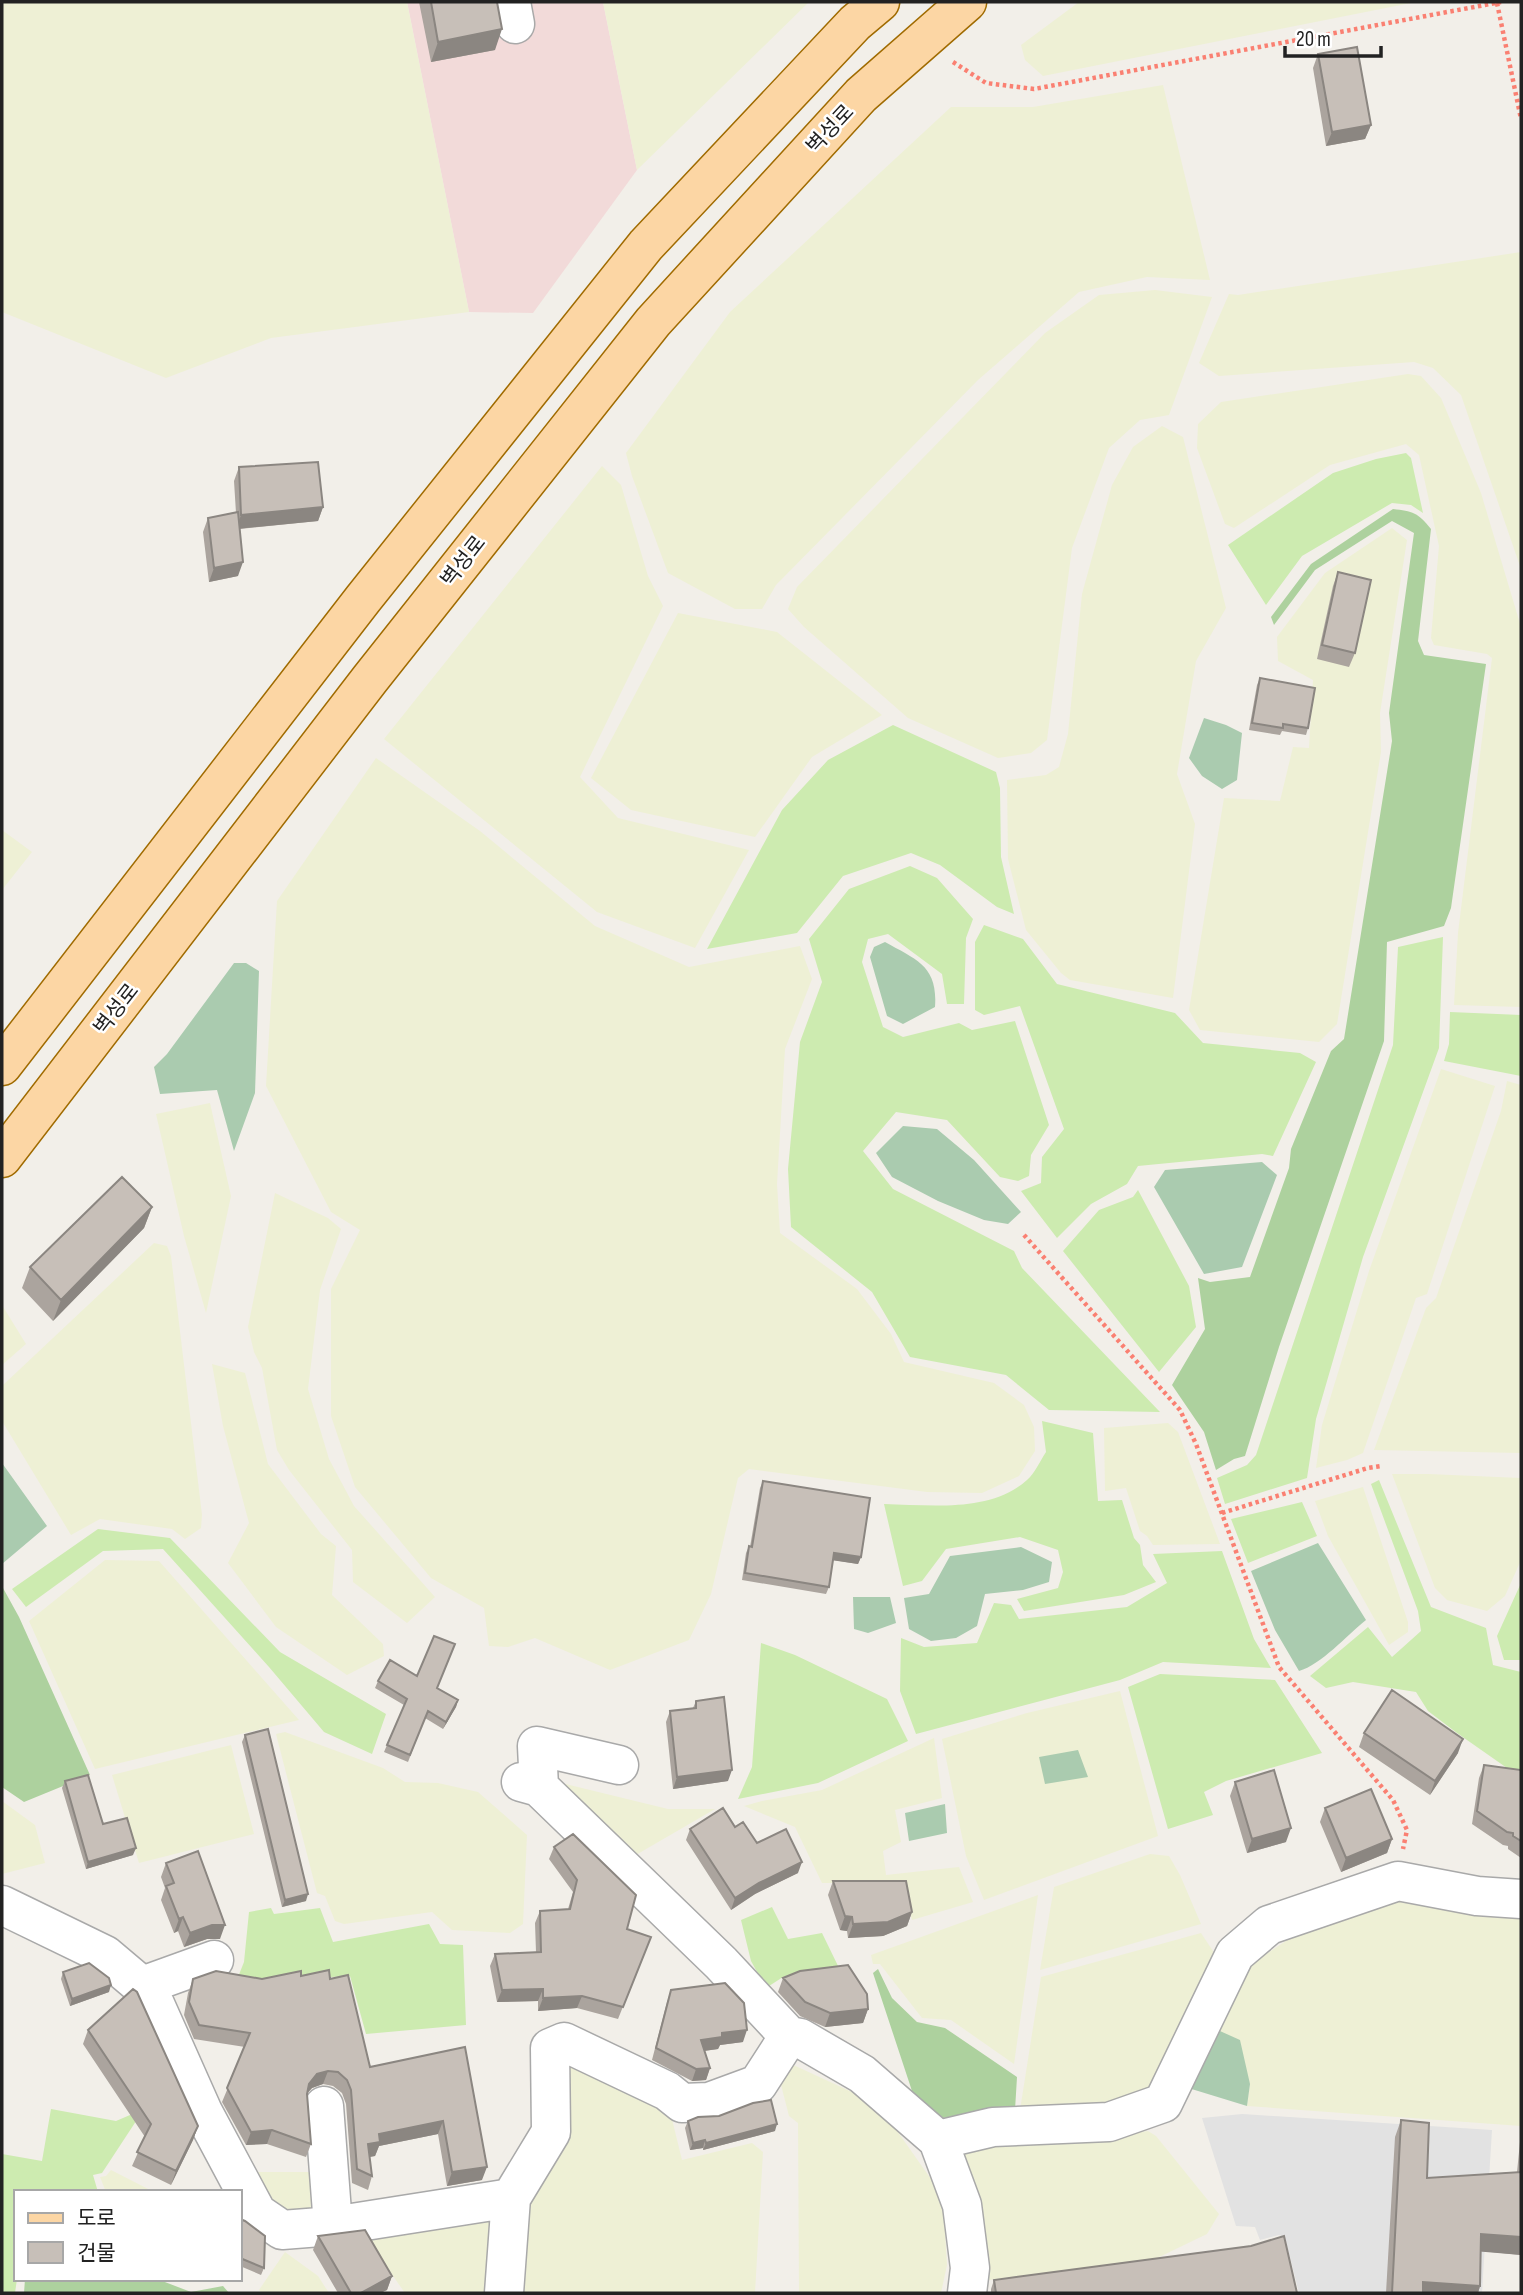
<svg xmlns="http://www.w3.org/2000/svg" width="1523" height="2295" viewBox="0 0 1523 2295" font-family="'Sofia Sans Condensed','Noto Sans KR',sans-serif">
  <rect width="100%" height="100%" fill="#f2efe9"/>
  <path fill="#f2dad9" d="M407 2H603L637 170 533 313 469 312Z"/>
  <path fill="#eef0d5" d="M2 2H407L469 312 271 338 166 378 2 312Z
    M603 2H809L637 170Z
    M1079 2H1416L1043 76 1025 60 1021 45Z
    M1163 85 1210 280 1147 277 1079 292 978 380 776 585 762 609H735L668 573 632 476 626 453 730 312 951 107H1033Z
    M1521 252V569L1461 395 1433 368 1414 362 1219 376 1199 363 1229 294 1238 295Z
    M1155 290 1212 297 1169 415 1140 420 1109 448 1072 548 1047 740 1031 753 998 758 908 718 804 627 788 609 797 587 1045 333 1099 295Z
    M1408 374 1421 376 1441 398 1481 493 1521 627V1007L1454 1005 1458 933 1492 658 1487 654 1434 645 1431 638 1439 546 1419 455 1406 444 1330 465 1234 528 1225 524 1197 448 1198 424 1221 402Z
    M1162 426 1183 437 1226 608 1196 661 1177 774 1195 824 1173 998 1070 980 1061 973 1026 930 1008 859 1007 780 1046 775 1059 767 1068 734 1082 594 1112 485 1133 447Z
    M602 466 621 485 648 576 663 606 580 777 618 818 749 850 695 948 597 912 384 739Z
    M1392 528 1407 540 1380 713 1381 752 1337 1024 1319 1042 1200 1030 1189 1010 1224 798 1280 801 1293 747 1309 748 1313 680 1278 661 1277 637 1325 573Z
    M678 613 777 632 882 715 812 757 755 837 631 810 591 778Z
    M376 758 480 831 595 926 689 967 800 946 812 979 785 1049 777 1184 780 1233 857 1289 891 1334 904 1362 994 1383 1024 1405 1034 1427 1035 1451 1019 1476 982 1493 927 1492 749 1469 738 1478 711 1594 689 1640 610 1670 535 1638 508 1647 489 1646 484 1608 431 1578 355 1487 331 1416V1289L360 1230 331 1212 266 1086 277 901Z
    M2 830 32 852 2 890Z
    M1441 1069 1495 1086 1427 1294 1416 1298 1363 1453 1347 1460 1316 1468 1322 1425 1369 1271Z
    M1507 1081 1521 1085V1453L1374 1450 1426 1308 1436 1298 1501 1111Z
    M210 1103 231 1196 206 1313 184 1236 156 1114Z
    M275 1193 328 1218 341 1229 320 1290 308 1389 329 1459 354 1506 435 1597 407 1623 353 1582 352 1550 289 1470 277 1450 262 1368 254 1352 248 1327Z
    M154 1243 167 1246 171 1256 202 1515 201 1528 185 1539 172 1529 100 1519 71 1535 2 1421V1386Z
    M2 1305 26 1344 2 1365Z
    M212 1364 245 1373 268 1464 321 1534 336 1546 332 1595 383 1644 384 1656 347 1675 276 1627 228 1563 249 1523 223 1426Z
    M1168 1423 1178 1432 1220 1544 1153 1545 1147 1536 1140 1531 1126 1488 1105 1491 1104 1428Z
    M1428 1474 1521 1478V1560L1505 1596 1487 1611 1447 1600 1435 1588 1392 1474Z
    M1363 1487 1408 1622V1632L1389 1645 1328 1536 1315 1501Z
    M105 1560 159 1561 299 1720 95 1769 29 1621Z
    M1120 1691 1158 1836 984 1900 966 1856 942 1739 1027 1713Z
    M285 1732 383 1768 405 1782 438 1783 478 1792 527 1835 523 1924 510 1933 452 1930 432 1912 344 1924 335 1921 325 1896 317 1893 276 1734Z
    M934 1738 942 1798 895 1810 901 1842 883 1851 886 1875 959 1867 973 1902 912 1920 902 1883H822L795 1827 744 1806 762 1801 822 1790Z
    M231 1745 254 1834 139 1863 112 1775Z
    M545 1779 668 1809H715L629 1859Z
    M2 1801 35 1825 45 1863 2 1874Z
    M1150 1854 1169 1856 1180 1875 1201 1924 1040 1970 1054 1887Z
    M1038 1895 1014 2064 951 2020 922 2018 880 1964H873L871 1955Z
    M1383 1900 1521 1911V2126L1247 2106 1250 2084 1211 2027 1242 1970 1316 1921Z
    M1201 1933 1217 1957 1164 2073 1138 2099 1105 2110H1020L1041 1977Z
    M568 2063 669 2107 682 2160 752 2143 763 2152 755 2293H516L521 2208Z
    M789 2063 878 2104 943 2196 947 2265 941 2293H799L798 2123 789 2116 779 2077Z
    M1148 2131 1156 2136 1219 2214 1207 2234 1155 2259 981 2281 952 2148 1096 2139Z
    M111 2170 154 2192H106L100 2177 106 2176Z
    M258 2172H313L330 2214 285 2220 260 2199Z
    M492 2211V2293H405L362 2232Z
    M285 2252 318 2276 329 2293H262L259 2290Z"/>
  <path fill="#cdebb0" d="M1406 453 1411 458 1423 513 1411 505 1392 503 1302 556 1266 605 1228 545 1333 473 1376 459Z
    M893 725 996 772 1000 788 1001 857 1014 914 997 907 940 865 911 853 843 876 797 933 707 949 782 810 828 760Z
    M910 866 937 878 973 919 966 938 964 1004H947L942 974 888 934 868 939 862 962 883 1027 903 1037 959 1023 972 1030 1015 1021 1049 1125 1031 1155 1029 1176 1018 1181 1000 1177 947 1120 896 1112 863 1151 893 1189 1014 1251 1022 1268 1160 1412 1049 1410 1006 1375 910 1357 872 1292 791 1227 788 1169 800 1042 822 982 809 939 849 889Z
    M984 925 1023 939 1057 984 1175 1013 1203 1043 1300 1053 1316 1062 1273 1156 1262 1154 1138 1166 1127 1184 1091 1204 1057 1238 1021 1191 1041 1183 1042 1157 1064 1129 1020 1006 984 1015 975 1010V942Z
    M1443 937 1439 1048 1363 1257 1316 1419 1307 1478 1225 1504 1217 1478 1247 1465 1256 1455 1393 1045 1398 947Z
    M1450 1012 1521 1015V1076L1444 1061 1449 1044Z
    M1138 1190 1189 1286 1196 1327 1159 1372 1063 1251 1099 1210 1133 1197Z
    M1042 1421 1093 1433 1098 1501 1122 1500 1134 1538 1140 1545 1143 1565 1156 1582 1124 1595 1024 1611 1017 1599 1058 1588 1063 1572 1058 1550 1020 1537 946 1549 922 1581 903 1586 884 1504C930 1505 990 1513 1027 1480 1035 1473 1040 1461 1046 1452Z
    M1379 1480 1431 1607 1486 1628 1493 1665 1521 1672V1772L1507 1768 1457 1733 1428 1711 1416 1692 1353 1682 1326 1688 1310 1676 1368 1627 1392 1657 1421 1631 1418 1611 1371 1484Z
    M1302 1502 1317 1536 1248 1563 1231 1519Z
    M98 1529 170 1538 280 1652 386 1714 372 1754 324 1732 269 1667 163 1549 103 1551 26 1607 12 1589Z
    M1222 1551 1254 1639 1271 1668 1163 1662 1120 1680 916 1734 900 1691 901 1638 924 1647 977 1643 994 1603 1011 1605 1019 1619 1127 1607 1167 1583 1153 1554Z
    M1521 1583V1660H1504L1497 1636Z
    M761 1643 795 1655 887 1699 908 1741 818 1783 738 1799 752 1767Z
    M1160 1674 1275 1680 1322 1753 1226 1781 1204 1792 1213 1815 1168 1829 1128 1687Z
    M772 1907 788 1939 822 1933 840 1970 783 1977 766 1988 751 1961 741 1920Z
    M271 1908 274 1914 320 1908 333 1942 429 1924 440 1944 463 1945 466 2025 366 2034 350 1976 236 1982 244 1962 249 1912Z
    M51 2109 116 2121 144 2109 102 2173 93 2175 98 2192H16L17 2279 15 2293H2V2154L42 2161Z"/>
  <path fill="#add19e" d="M1393 509C1412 511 1419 513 1431 529L1418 641 1424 655 1486 664 1451 908 1444 926 1387 942 1384 1041 1279 1347 1245 1456 1234 1459 1216 1470 1204 1432 1172 1385 1205 1329 1198 1278 1210 1282 1250 1277 1289 1168 1291 1149 1331 1051 1344 1039 1392 741 1389 713 1414 533 1392 521 1315 570 1274 625 1271 617 1311 564Z
    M3 1588 19 1617 90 1775 24 1802 2 1787V1589Z
    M878 1969 892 1998 917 2022 945 2028 1017 2077 1015 2110 942 2118 913 2094 873 1973Z
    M25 2279H157L191 2292 223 2286 229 2293H24Z"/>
  <path fill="#aacbaf" d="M1204 718 1226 725 1242 733 1237 780 1222 789 1202 776 1189 758Z
    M885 942C917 960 938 966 935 1007L903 1024 887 1016 870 957 874 947Z
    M234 963H246L259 971 255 1093 234 1151 217 1090 160 1094 154 1067 167 1054Z
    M903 1126 937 1129 974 1160 1021 1212 1008 1224 984 1220 938 1201 892 1177 876 1153Z
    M1262 1162 1277 1175 1242 1267 1204 1274 1154 1187 1165 1170Z
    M2 1463 47 1526 2 1564Z
    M1318 1543 1366 1620C1347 1635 1321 1665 1299 1671L1275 1630 1251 1571Z
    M1021 1547 1052 1562 1049 1582 1023 1590 985 1594 977 1626 956 1638 931 1641 909 1629 904 1598 929 1594 950 1556Z
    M853 1597H890L896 1623 868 1633 854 1629Z
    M1078 1750 1088 1777 1045 1784 1039 1757Z
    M945 1804 947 1833 909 1841 905 1813Z
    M1211 2027 1240 2040 1250 2084 1247 2106 1185 2087Z"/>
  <path fill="#e2e2e2" d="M1242 2114 1492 2130 1482 2293H1299L1285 2238 1279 2235 1260 2240 1255 2227 1236 2226 1202 2118Z"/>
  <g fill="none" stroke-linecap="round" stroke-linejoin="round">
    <g stroke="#a9a9a9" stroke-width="41">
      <path id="minor" d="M511 2 515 24
        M521 1782 539 1787 721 1963 789 2036 800 2038 862 2074 938 2140 962 2205 970 2268 967 2293
        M539 1787 537 1746 619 1765
        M2 1905 105 1955 150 1993 203 2112 257 2213 282 2230 333 2226 511 2198
        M142 1986 214 1960
        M324 2106 333 2226
        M938 2140 993 2127 1109 2122 1163 2103 1235 1954 1269 1925 1398 1881 1477 1896 1521 1899
        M504 2293 511 2198 551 2132 550 2048 564 2042 667 2091 682 2103 709 2102 758 2084 789 2036"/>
    </g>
    <g stroke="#a06b00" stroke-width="41">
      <path id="major" d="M2 1066 363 599 646 245 855 23 880 2
        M2 1158 370 679 653 322 861 95 967 2"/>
    </g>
    <path stroke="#fa8072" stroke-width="4.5" stroke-dasharray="3.5 3.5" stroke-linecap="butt" d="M1497 3 1521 119
      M953 62 986 83 1034 89 1501 2
      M1024 1235 1180 1410 1196 1444 1279 1667 1393 1800 1407 1830 1403 1849
      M1222 1513 1368 1468 1381 1466"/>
    <use href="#minor" stroke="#fff" stroke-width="38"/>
    <use href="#major" stroke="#fcd6a4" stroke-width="38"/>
  </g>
  <path fill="#aba49e" d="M419 2H497L495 50 431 62Z
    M1318 54 1371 125 1365 139 1326 146 1313 68Z
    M239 467 323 507 318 521 240 529 238 576 209 582 203 532 208 518 236 513 234 481Z
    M1338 572 1355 653 1349 667 1317 659 1333 586Z
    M1260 678 1308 728 1306 735 1282 731 1280 735 1249 730 1257 685Z
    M152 1207 144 1228 53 1321 22 1288 30 1267Z
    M763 1481 861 1557 858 1564 833 1560 829 1587 826 1594 742 1580 746 1553 749 1546 750 1547 760 1488Z
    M417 1676 458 1700 456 1707 443 1729 425 1718 408 1762 384 1752 404 1705 375 1688 378 1681Z
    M696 1701 728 1781 673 1789 666 1722 670 1711 693 1708Z
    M1364 1733 1458 1753 1430 1795 1359 1747Z
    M245 1735 306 1901 282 1907 242 1742Z
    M1484 1765 1521 1770V1858L1508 1849V1846L1503 1845 1472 1824 1479 1778Z
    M65 1781 103 1824 133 1855 86 1869 62 1788Z
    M1235 1782 1286 1842 1247 1853 1230 1796Z
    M1325 1808 1392 1839 1387 1853 1341 1872 1320 1822Z
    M735 1827 798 1873 755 1894 731 1910 686 1840 690 1829Z
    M554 1847 627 1929 651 1937 618 2019 577 2008 538 2011V2001L497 2002 490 1966 495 1954 536 1952 535 1923 540 1911 568 1909 573 1892 549 1859Z
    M166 1863 220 1939H207L184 1947 178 1931 174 1933 161 1900 165 1888 161 1877Z
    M833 1881 912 1912 907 1926 883 1936 848 1938 847 1931 840 1930 828 1895Z
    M63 1972 109 1992 70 2006 61 1979Z
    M301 1976 330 1979 370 2067 465 2047 482 2180 447 2186 438 2134 379 2146 375 2156 369 2157 372 2176 368 2190 352 2183 346 2104 342 2093 333 2086 323 2084 312 2088 307 2093 311 2144 306 2157 267 2144 246 2145 222 2102 245 2047 194 2039 184 2015 188 1993 193 1979H262Z
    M783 1978 868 2009 863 2023 825 2027 800 2016 778 1992Z
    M671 1990 743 2042 720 2045 718 2049 704 2051 710 2068 706 2080 692 2081 652 2060 667 2002Z
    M88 2030 198 2126 193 2140 171 2185 132 2166 145 2137 83 2044Z
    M1401 2120 1427 2178 1517 2172 1520 2142 1521 2137V2255L1481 2251 1480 2286 1478 2293H1386L1395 2137Z
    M688 2121 775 2131 703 2150V2148L690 2150 685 2128Z
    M240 2219 264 2268 261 2275 240 2266Z
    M318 2236 392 2276 387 2290 380 2293H338L313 2250Z
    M994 2280 1297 2293H991V2289Z"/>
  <path fill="#8b8681" d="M502 29 495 50 431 62 438 42Z
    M1371 125 1365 139 1326 146 1332 132Z
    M323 507 318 521 236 529 241 515Z
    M243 562 238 576 209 582 214 568Z
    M152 1207 144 1228 53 1321 61 1300Z
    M834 1553 861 1557 858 1564 831 1560Z
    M458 1700 456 1707 443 1729 446 1722Z
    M1463 1739 1458 1753 1430 1795 1435 1781Z
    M732 1770 728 1781 673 1789 677 1777Z
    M1291 1828 1286 1842 1247 1853 1252 1839Z
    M1392 1839 1387 1853 1341 1872 1346 1858Z
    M136 1848 133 1855 86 1869 88 1862Z
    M802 1862 798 1873 755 1894 731 1910 735 1898 759 1883Z
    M308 1894 306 1901 282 1907 285 1900Z
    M912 1912 907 1926 883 1936 848 1938 853 1924Z
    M845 1916 852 1917 847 1931 840 1930Z
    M183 1917 178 1931 174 1933 179 1919Z
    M212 1925H225L220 1939H207L184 1947 190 1933Z
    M111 1985 109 1992 70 2006 72 1999Z
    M543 1989 538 2001 497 2002 502 1990Z
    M582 1996 577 2008 538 2011 543 1998Z
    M868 2009 863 2023 825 2027 830 2013Z
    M747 2030 743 2042 720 2045 718 2049 696 2052 701 2040 722 2033Z
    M710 2068 706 2080 692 2081 696 2069Z
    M328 2071 323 2084 312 2088 304 2097 309 2084 317 2074Z
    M443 2121 438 2134 379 2146 375 2156 363 2158 368 2144 379 2134Z
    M777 2124 775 2131 703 2150 706 2143Z
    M198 2126 193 2140 171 2185 176 2171Z
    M272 2130 267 2144 246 2145 251 2132Z
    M705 2140 703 2148 690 2150 693 2143Z
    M487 2167 482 2180 447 2186 452 2172Z
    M1481 2234 1521 2237V2255L1474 2251Z
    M392 2276 387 2290 380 2293H361Z
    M1423 2282 1480 2286 1478 2293H1419Z"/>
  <path fill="#c7bfb8" stroke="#8b8681" stroke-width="2" d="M431 2H497L502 29 438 42Z
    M1357 47 1371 125 1332 132 1318 54Z
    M318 462 323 507 241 515 239 467Z
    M238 512 243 562 214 568 208 518Z
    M1338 572 1371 580 1355 653 1322 645Z
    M1260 678 1315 688 1308 728 1283 724V728L1252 723Z
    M122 1177 152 1207 61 1300 30 1267Z
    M763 1481 870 1498 861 1557 834 1553 829 1587 745 1573 749 1546 752 1547Z
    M434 1636 455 1644 437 1688 458 1700 446 1722 428 1711 410 1755 387 1745 407 1699 378 1681 390 1660 417 1676Z
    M1392 1690 1463 1739 1435 1781 1364 1733Z
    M724 1697 732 1770 677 1777 670 1711 696 1708V1701Z
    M268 1729 308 1894 285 1900 245 1735Z
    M1484 1765 1521 1770V1841L1513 1836V1833L1507 1832 1477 1811Z
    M1274 1770 1291 1828 1252 1839 1235 1782Z
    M88 1775 103 1824 127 1818 136 1848 88 1862 65 1781Z
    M1371 1789 1392 1839 1346 1858 1325 1808Z
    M723 1808 735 1827 743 1822 757 1843 786 1829 802 1862 759 1883 735 1898 690 1829Z
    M573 1834 636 1895 627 1929 651 1937 623 2007 582 1996 543 1998V1989L502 1990 495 1954 541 1952 540 1911 570 1909 577 1880 554 1847Z
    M198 1851 225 1925H212L190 1933 183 1917 179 1919 166 1886 174 1883 166 1863Z
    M833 1881H906L912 1912 888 1922 853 1924 852 1917 845 1916Z
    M89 1963 109 1978 111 1985 72 1999 63 1972Z
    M848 1965 867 1994 868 2009 830 2013 805 2002 783 1978 800 1971Z
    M329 1970 330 1979 348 1975 370 2067 465 2047 487 2167 452 2172 443 2121 379 2134 380 2142 368 2144 372 2176 357 2169 351 2090 347 2080 338 2072 328 2071 317 2074 309 2084 307 2094 311 2144 272 2130 251 2132 227 2088 250 2033 199 2025 189 2002 193 1979 216 1971 262 1979 301 1971V1976Z
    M725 1983 744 2003 747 2030 722 2033V2037L701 2040 710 2068 696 2069 656 2048 671 1990Z
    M133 1989 137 1992 198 2126 176 2171 137 2152 151 2124 88 2030Z
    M771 2100 777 2124 706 2143 705 2140 693 2143 688 2121 698 2117 719 2116 753 2103Z
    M1401 2120 1429 2123 1427 2178 1521 2172V2237L1481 2234 1480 2286 1423 2282V2293H1392Z
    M240 2219 245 2221 265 2236 264 2268 240 2258Z
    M365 2230 392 2276 361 2293H351L318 2236Z
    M1284 2236 1297 2293H996L994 2280 1251 2246Z"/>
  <g text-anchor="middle" stroke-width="5" stroke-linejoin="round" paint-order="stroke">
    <g font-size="21" fill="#222" stroke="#fff">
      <text transform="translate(830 129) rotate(-47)" y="7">벽성로</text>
      <text transform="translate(463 561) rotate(-52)" y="7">벽성로</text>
      <text transform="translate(116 1009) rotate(-52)" y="7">벽성로</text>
    </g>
  </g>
  <rect width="1523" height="2295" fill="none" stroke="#222222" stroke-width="7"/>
  <rect x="14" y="2190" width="228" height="91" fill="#ffffff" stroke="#a7a7a7" stroke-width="2"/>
  <rect x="28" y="2213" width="35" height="10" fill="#fcd6a4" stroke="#a7a7a7" stroke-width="2"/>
  <text x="77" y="2225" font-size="21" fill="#222222">도로</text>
  <rect x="28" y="2242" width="35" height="21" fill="#c7bfb8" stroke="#a7a7a7" stroke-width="2"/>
  <text x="77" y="2260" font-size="21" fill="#222222">건물</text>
  <path d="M1285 46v10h96v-10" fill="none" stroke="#222222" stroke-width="3.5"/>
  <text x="1296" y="46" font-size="21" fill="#222222" stroke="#ffffff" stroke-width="5" paint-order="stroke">20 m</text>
</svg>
